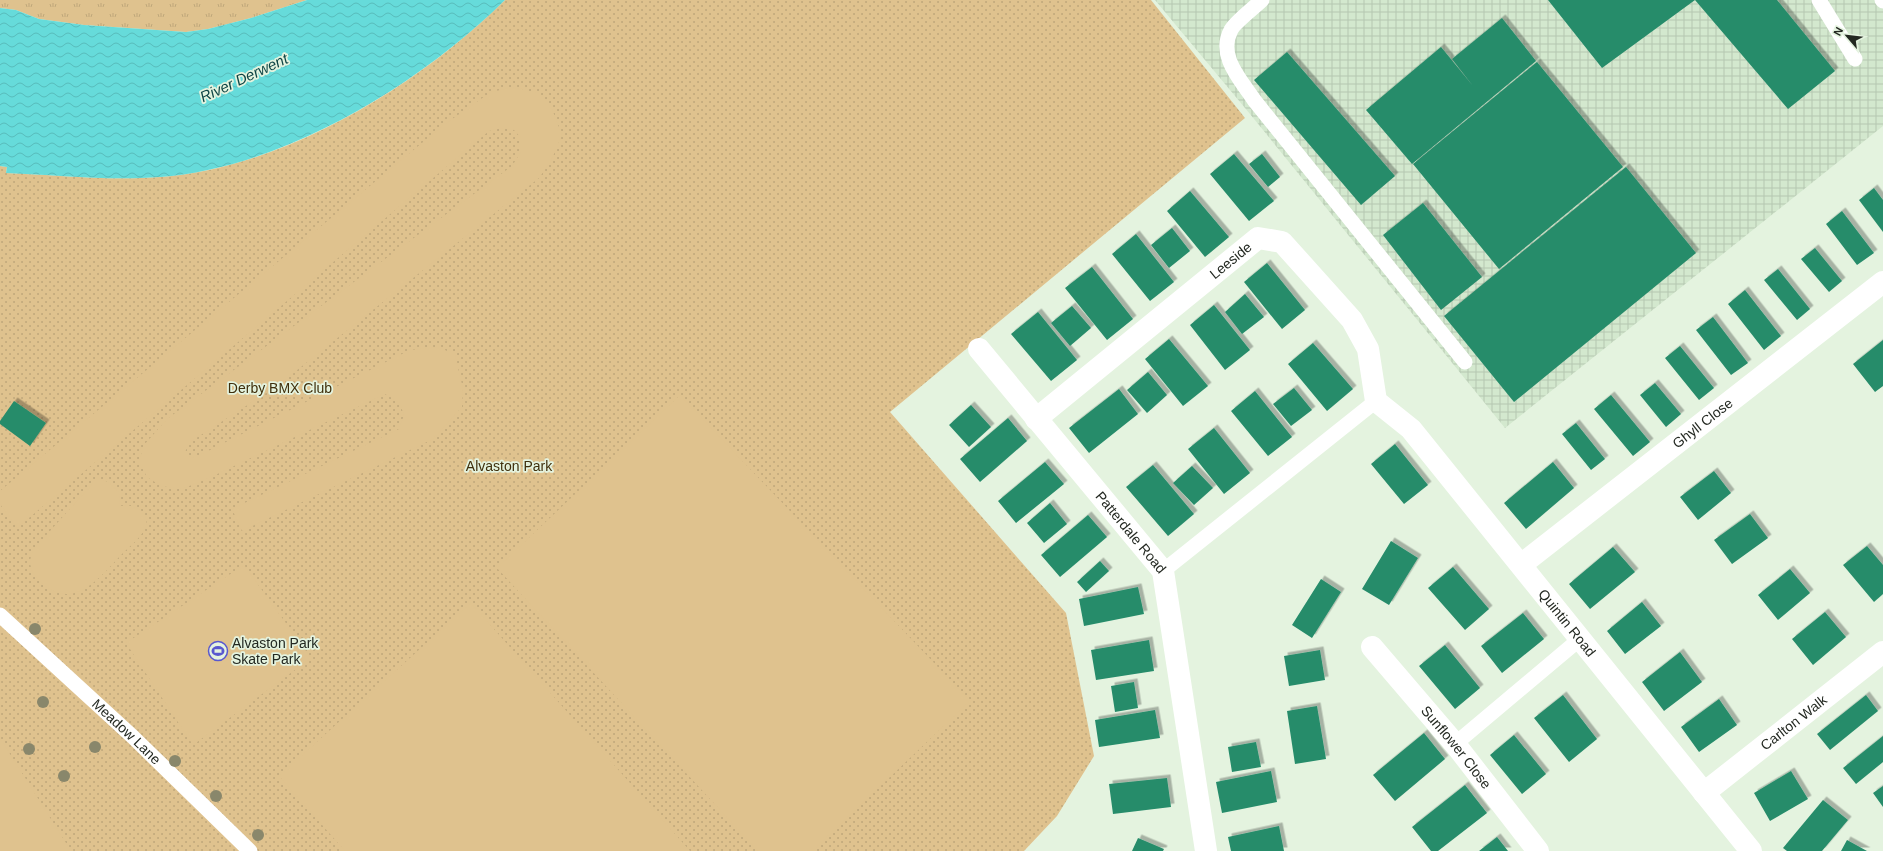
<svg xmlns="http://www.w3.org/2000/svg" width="1883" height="851" viewBox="0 0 1883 851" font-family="Helvetica,sans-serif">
  <defs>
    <pattern id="industrial-grid" width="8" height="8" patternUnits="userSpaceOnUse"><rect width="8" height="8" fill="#d3e8ce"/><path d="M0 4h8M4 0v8" fill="none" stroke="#b5c7b1"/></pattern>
    <pattern id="grass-tufts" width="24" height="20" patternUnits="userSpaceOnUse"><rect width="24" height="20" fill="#dfc28e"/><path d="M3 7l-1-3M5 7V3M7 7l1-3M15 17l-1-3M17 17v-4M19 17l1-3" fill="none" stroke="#bfa77a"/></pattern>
    <pattern id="park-dots" width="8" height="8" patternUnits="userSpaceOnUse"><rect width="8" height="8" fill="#dfc28e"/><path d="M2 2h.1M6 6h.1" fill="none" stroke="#bfa77a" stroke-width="1.8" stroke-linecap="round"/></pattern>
    <pattern id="water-waves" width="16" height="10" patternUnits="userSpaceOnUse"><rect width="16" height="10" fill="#66dbda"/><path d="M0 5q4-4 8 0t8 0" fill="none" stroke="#58bcbb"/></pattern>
    <filter id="shadow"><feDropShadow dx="3.5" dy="-3.5" stdDeviation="0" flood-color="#0004"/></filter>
  </defs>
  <rect width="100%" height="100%" fill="#e4f3df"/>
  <path fill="url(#industrial-grid)" d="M1155 0H1883V126L1505 428 1250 114Z"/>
  <path fill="url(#grass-tufts)" d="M0 0H307L251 18 208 29 186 32 84 25 39 19 16 10 0 8Z"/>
  <path fill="url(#park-dots)" d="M505 0H1151L1245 118 890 412 1066 613 1094 756 1057 816 1024 851H0V166L7 167 6 173C57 175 109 181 160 177 284 168 418 86 505 0Z"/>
  <path fill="#dfc28e" d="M515 87 536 93 552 109 562 135 551 161 539 178 277 386 190 442 184 454 191 458 204 453 410 350 439 347 455 355 463 389 462 407 433 439 242 531 232 509 399 429 404 415 399 402 385 394 209 478 182 489 161 486 147 477 139 461 144 445 167 419 512 166 521 152V138L514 130 502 128 489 131 17 528 0 504V491L445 124 491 92Z
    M680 395 970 701 812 851H758L497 568Z
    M101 479 108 482 119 492 120 506C133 503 150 511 146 526 143 536 129 547 122 554 100 577 74 612 42 583 31 573 27 564 33 550L93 483Z
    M244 565 311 658 193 745 126 643Z
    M471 603 690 851H345L279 776Z
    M0 738 71 851H0Z"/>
  <path fill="url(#water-waves)" d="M307 0H505C419 85 283 168 160 177 109 181 57 175 6 173L7 167 0 166V8L16 10 39 19 84 25 186 32 208 29 251 18Z"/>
  <path fill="#268c6b" filter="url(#shadow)" d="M1548 0H1777L1835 71 1788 109 1695 0 1602 68Z
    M1502 18 1536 61 1412 164 1366 110 1441 47 1473 86 1452 59Z
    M1287 52 1395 176 1361 205 1254 80Z
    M1537 62 1623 167 1499 269 1413 164Z
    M1234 154 1274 201 1249 221 1210 174Z
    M1262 154 1280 177 1268 187 1249 164Z
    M1626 167 1696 253 1514 402 1444 316Z
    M1874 188 1883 200V232L1859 200Z
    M1190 191 1229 237 1205 257 1167 211Z
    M1423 203 1482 277 1441 310 1383 235Z
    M1842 211 1874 253 1857 265 1826 224Z
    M1172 228 1190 251 1169 268 1151 245Z
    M1136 234 1174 282 1150 301 1112 254Z
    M1815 248 1842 281 1829 292 1801 259Z
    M1267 263 1305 310 1282 329 1244 282Z
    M1092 267 1133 319 1107 340 1065 288Z
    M1778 269 1810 309 1797 320 1764 280Z
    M1745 290 1781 336 1764 350 1728 304Z
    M1245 294 1264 317 1242 334 1225 312Z
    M1214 305 1250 350 1225 370 1190 325Z
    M1072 306 1091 328 1070 346 1051 323Z
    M1038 312 1077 360 1051 381 1011 334Z
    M1713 317 1748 363 1731 375 1696 330Z
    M1169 339 1208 386 1183 406 1145 359Z
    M1883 340V386L1875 392 1853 364Z
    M1313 343 1353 389 1327 411 1288 364Z
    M1680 346 1714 388 1699 400 1665 358Z
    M1148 372 1167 395 1147 413 1127 390Z
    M1655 383 1681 414 1666 427 1640 395Z
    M1294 388 1312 410 1291 426 1273 404Z
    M1119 389 1138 414 1089 453 1069 428Z
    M1255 391 1292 437 1268 456 1231 411Z
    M1611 395 1650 442 1633 456 1594 409Z
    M14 401 46 423 30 446 0 424V421Z
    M971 405 991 427 969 447 949 425Z
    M1008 418 1027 441 980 482 960 459Z
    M1576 423 1605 459 1591 470 1562 434Z
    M1214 428 1250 473 1224 494 1188 449Z
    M1395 444 1428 485 1404 504 1371 464Z
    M1045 462 1064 484 1016 523 998 501Z
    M1553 462 1574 488 1526 529 1504 503Z
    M1153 465 1194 514 1168 536 1126 487Z
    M1192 466 1213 488 1194 505 1173 483Z
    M1714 471 1731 493 1698 520 1680 497Z
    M1050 503 1067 524 1044 543 1027 523Z
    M1750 514 1768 538 1732 564 1714 540Z
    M1088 515 1107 537 1060 577 1041 555Z
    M1391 541 1418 558 1389 605 1362 589Z
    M1867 546 1883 565V594L1874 602 1843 565Z
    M1613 547 1635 572 1590 609 1569 584Z
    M1100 561 1109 571 1086 592 1077 582Z
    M1453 567 1489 609 1465 630 1428 588Z
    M1790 569 1810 593 1778 620 1758 595Z
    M1321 579 1341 592 1312 638 1292 625Z
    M1138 587 1144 614 1084 626 1079 599Z
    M1642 602 1661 626 1625 654 1607 631Z
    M1825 612 1846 637 1813 665 1792 639Z
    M1523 613 1544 639 1502 673 1481 646Z
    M1149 640 1154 671 1096 680 1091 650Z
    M1445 645 1480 688 1455 709 1419 666Z
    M1320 650 1325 680 1289 686 1284 656Z
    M1680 652 1702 682 1664 711 1642 682Z
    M1134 682 1138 708 1115 712 1111 686Z
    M1563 695 1597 739 1569 762 1534 718Z
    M1866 695 1878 711 1830 750 1817 734Z
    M1719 699 1737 725 1699 752 1681 727Z
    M1317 706 1326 759 1295 764 1287 711Z
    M1155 710 1160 738 1099 747 1095 720Z
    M1424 733 1445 759 1395 801 1373 775Z
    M1514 735 1546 774 1522 794 1490 755Z
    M1883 736V762L1856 784 1843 768Z
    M1256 742 1261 767 1232 772 1228 747Z
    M1271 771 1277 802 1222 813 1216 782Z
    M1791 771 1808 799 1770 821 1754 793Z
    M1167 778 1171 807 1113 814 1109 784Z
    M1465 785 1487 813 1438 851H1431L1412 827Z
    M1883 786V807L1873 793Z
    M1823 800 1848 820 1822 851H1787L1783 848Z
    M1279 826 1284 851H1231L1228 837Z
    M1497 837 1508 851H1479Z
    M1138 838 1164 849 1163 851H1132Z
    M1847 840 1867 851H1841Z"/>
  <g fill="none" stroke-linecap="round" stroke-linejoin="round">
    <g stroke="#fff" stroke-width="15">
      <path d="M1262 0C1255 7 1234 23 1231 30 1217 56 1241 80 1254 100L1465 362"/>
      <path d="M1819 0 1855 59"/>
      <path d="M1882 0 1883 1"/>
      <path d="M1163 571 1376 401"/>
      <path id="s1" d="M0 615 133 737 250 851"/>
      <path d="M1455 744 1581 638"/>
    </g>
    <g stroke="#fff" stroke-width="22">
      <path id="s2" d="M979 349 1163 571 1206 851"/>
      <path id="s3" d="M1036 419 1258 238 1282 242 1352 320 1368 349 1376 401 1411 429 1751 851"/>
      <path id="s4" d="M1522 564 1883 282"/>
      <path id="s5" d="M1372 647 1455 744 1538 851"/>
      <path id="s6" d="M1704 793 1883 652"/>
    </g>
  </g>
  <g fill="#89876b">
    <circle cx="35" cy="629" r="6"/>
    <circle cx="43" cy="702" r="6"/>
    <circle cx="95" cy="747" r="6"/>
    <circle cx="29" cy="749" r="6"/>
    <circle cx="175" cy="761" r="6"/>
    <circle cx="64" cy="776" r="6"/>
    <circle cx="216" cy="796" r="6"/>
    <circle cx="258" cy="835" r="6"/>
  </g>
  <defs>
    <g id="stadium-ring" transform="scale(1)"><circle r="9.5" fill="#e4f3df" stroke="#5958cf" stroke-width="1.5"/><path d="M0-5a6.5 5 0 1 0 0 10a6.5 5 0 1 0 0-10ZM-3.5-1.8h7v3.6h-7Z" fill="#5958cf"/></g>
  </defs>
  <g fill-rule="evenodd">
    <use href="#stadium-ring" x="218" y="651"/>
  </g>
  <g text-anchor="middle" stroke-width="3.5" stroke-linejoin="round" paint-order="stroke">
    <g font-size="14" fill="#232821" stroke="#e4f3df">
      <text dy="5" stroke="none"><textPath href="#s3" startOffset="251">Leeside</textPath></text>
      <text dy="5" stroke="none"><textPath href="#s4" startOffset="229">Ghyll Close</textPath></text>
      <text dy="5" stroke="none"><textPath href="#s2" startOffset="238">Patterdale Road</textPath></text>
      <text dy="5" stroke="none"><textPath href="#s3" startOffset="795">Quintin Road</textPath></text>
      <text dy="5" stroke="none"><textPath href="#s6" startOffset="114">Carlton Walk</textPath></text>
      <text dy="5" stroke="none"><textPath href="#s1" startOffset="172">Meadow Lane</textPath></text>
      <text dy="5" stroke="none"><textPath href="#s5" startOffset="131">Sunflower Close</textPath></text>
    </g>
    <g font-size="14" fill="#3f2f0c" stroke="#e4f3df">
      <text x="280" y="393">Derby BMX Club</text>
      <text x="509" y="471">Alvaston Park</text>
    </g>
    <g font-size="14" fill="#232821" stroke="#e4f3df" text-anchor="start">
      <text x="232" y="648">Alvaston Park<tspan x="232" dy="16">Skate Park</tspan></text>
    </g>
    <g font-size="15" font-style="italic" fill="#0e4545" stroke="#e4f3df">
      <text transform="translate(244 78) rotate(-25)" y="5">River Derwent</text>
    </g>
  </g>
  <g transform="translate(1847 36) rotate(298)" stroke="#e4f3df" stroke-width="3" paint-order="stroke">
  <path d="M0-3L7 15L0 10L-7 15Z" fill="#232821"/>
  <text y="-6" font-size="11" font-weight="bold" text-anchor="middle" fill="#232821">N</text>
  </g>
</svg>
